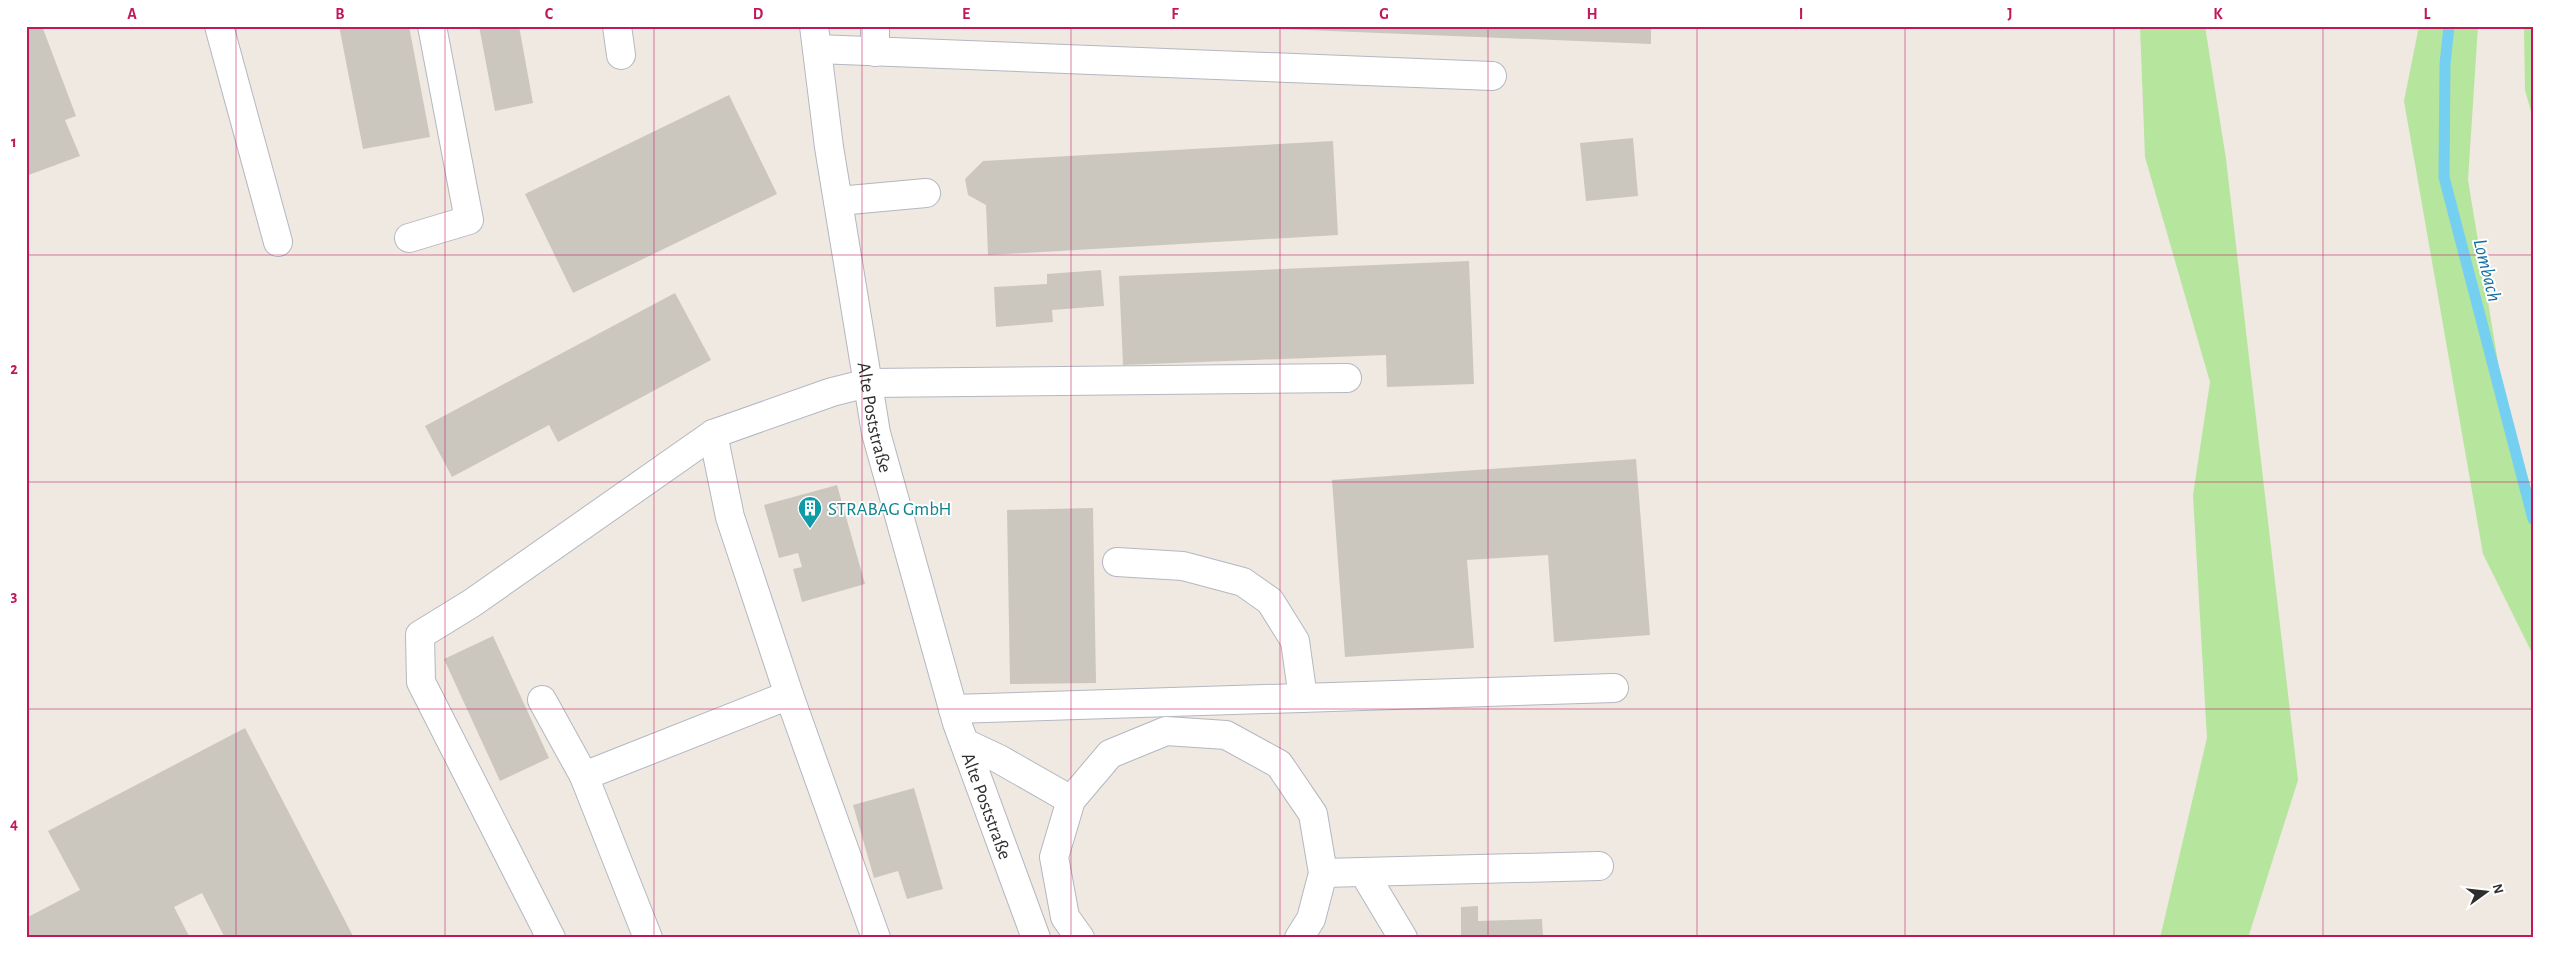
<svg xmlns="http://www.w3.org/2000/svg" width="2559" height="964" viewBox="0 0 2559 964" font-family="'Alegreya Sans',sans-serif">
  <rect width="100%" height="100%" fill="#efe9e1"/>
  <path fill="#b6e59e" d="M2140 26H2205L2226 159 2298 780 2248 938H2160L2207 738 2193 495 2210 382 2145 157Z
    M2419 26H2478L2468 180 2505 405 2533 494V655L2483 554 2404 101Z
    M2524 26H2533V119L2525 90Z"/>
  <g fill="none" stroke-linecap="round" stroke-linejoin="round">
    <path stroke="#75cff0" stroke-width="11" d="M2449 26 2445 64 2444 177 2533 519"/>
  </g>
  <path fill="#cbc7bf" d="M26 26H42L76 116 65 120 80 156 26 176Z
    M339 26H409L430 137 363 149Z
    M479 26H519L533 103 495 111Z
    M1208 26H1651V44Z
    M729 95 777 194 573 293 525 194Z
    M1633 138 1638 196 1586 201 1580 143Z
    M1333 141 1338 235 988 255 986 205 968 195 965 179 983 161Z
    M1469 261 1474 384 1387 387 1386 355 1123 365 1119 276Z
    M1101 270 1104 306 1052 310 1053 322 996 327 994 287 1047 284V274Z
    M675 293 711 360 558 442 549 425 452 477 425 426Z
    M1636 459 1650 635 1554 642 1548 555 1467 560 1474 648 1345 657 1332 480Z
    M837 485 865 584 802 602 793 569 802 567 798 553 779 558 764 505Z
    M1093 508 1096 683 1010 684 1007 510Z
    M493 636 549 758 500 781 444 659Z
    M245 728 354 938H225L202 893 174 907 190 938H26V918L80 890 48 831Z
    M914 788 943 889 907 899 898 871 874 878 853 805Z
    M1478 906V921L1542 919 1543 938H1461V907Z"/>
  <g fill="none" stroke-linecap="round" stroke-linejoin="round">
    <g stroke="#b4b7c1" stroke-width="30">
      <g id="minor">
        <path d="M219 26 278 242"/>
        <path d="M617 26 621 55"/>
        <path id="s1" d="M814 26 829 147 876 433 957 723 1036 938"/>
        <path d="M817 49 1492 76"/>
        <path d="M875 52V26"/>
        <path d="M838 201 926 193"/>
        <path d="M409 238 469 220 432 26"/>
        <path d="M713 434 730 517 789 695 876 938"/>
        <path d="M1117 562 1183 566 1243 582 1270 601 1295 641 1303 698"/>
        <path d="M542 700 584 776 648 938"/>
        <path d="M953 709 1614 688"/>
        <path d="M965 743 999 759 1071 800"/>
        <path d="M584 776 789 695"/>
        <path d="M1323 873 1599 866"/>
        <path d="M1364 873 1403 938"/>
        <path d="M551 938 421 682 420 635 472 603 713 434 832 392 868 383 1347 378"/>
        <path d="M1080 938 1065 917 1054 857 1071 800 1110 754 1166 731 1226 735 1279 764 1313 814 1323 873 1311 919 1299 938"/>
      </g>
    </g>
    <use href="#minor" stroke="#fff" stroke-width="28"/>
  </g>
  <path fill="none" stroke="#c2185b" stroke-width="1" stroke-opacity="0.55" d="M236 26V938M445 26V938M654 26V938M862 26V938M1071 26V938M1280 26V938M1488 26V938M1697 26V938M1905 26V938M2114 26V938M2323 26V938M26 255H2533M26 482H2533M26 709H2533"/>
  <defs>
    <g id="building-pin" transform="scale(1.25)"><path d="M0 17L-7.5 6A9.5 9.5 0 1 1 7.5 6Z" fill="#0f9aa8" stroke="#fff"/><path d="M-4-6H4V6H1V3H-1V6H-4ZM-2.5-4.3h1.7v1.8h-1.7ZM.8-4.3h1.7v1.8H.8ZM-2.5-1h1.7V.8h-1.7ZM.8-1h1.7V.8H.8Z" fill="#fff"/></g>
  </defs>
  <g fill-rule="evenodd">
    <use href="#building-pin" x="810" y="508"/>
  </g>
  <g text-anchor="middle" stroke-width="4" stroke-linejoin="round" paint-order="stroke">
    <g font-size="19" fill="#2e2e2e" stroke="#fff">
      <text dy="7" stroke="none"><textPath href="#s1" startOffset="396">Alte Poststraße</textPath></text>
      <text dy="7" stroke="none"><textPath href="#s1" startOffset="801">Alte Poststraße</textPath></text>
    </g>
    <g font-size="19" fill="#0d838f" stroke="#fff" text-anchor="start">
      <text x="828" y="515">STRABAG GmbH</text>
    </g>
    <g font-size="20" font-style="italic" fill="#0d6fa3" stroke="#fff">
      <text transform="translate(2488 270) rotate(76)" y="7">Lombach</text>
    </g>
  </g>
  <rect width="2559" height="964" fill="none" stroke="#ffffff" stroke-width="55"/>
  <g transform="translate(2486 892) rotate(75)" stroke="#ffffff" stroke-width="4" paint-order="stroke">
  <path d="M0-4L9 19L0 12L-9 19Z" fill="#2e2e2e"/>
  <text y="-8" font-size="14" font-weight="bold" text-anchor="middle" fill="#2e2e2e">N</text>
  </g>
  <rect x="28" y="28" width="2504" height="908" fill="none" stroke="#c2185b" stroke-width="2"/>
  <g font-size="16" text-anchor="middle" font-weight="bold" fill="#c2185b">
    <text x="132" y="19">A</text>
    <text x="340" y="19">B</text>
    <text x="549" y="19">C</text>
    <text x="758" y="19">D</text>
    <text x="966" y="19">E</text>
    <text x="1175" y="19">F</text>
    <text x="1384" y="19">G</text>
    <text x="1592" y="19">H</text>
    <text x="1801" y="19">I</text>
    <text x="2010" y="19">J</text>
    <text x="2218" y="19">K</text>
    <text x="2427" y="19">L</text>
    <text x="14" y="147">1</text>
    <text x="14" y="374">2</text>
    <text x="14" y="601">3</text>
    <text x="14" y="829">4</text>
  </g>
</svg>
